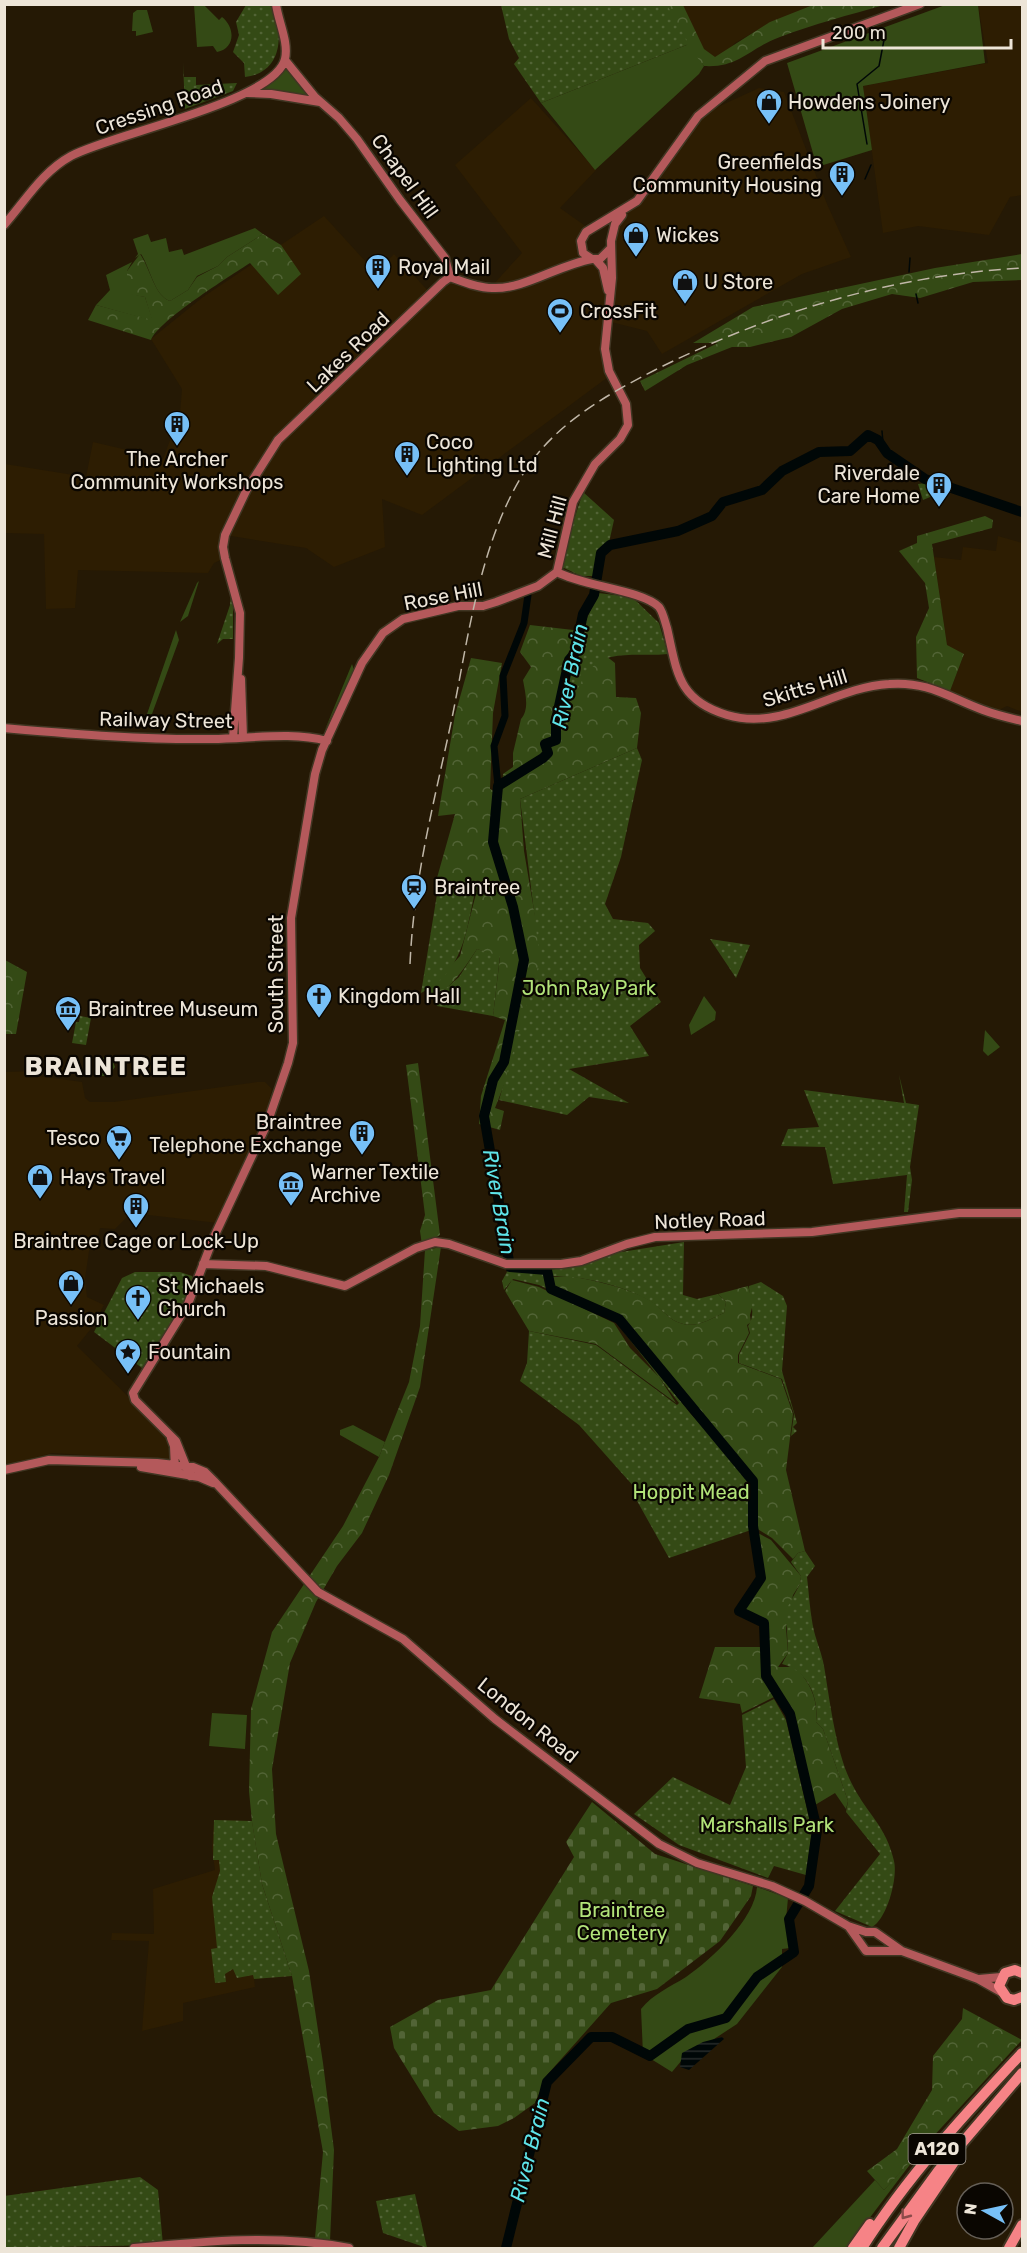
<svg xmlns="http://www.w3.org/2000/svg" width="1027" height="2253" viewBox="0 0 1027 2253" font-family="Rubik,sans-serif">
  <defs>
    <pattern id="forest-crowns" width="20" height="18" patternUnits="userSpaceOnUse" patternTransform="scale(1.5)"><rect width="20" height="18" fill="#344a15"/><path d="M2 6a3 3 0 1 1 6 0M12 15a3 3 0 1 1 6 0" fill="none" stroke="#526436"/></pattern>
    <pattern id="cemetery-stones" width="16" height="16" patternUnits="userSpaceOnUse" patternTransform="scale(1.5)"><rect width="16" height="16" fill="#344a15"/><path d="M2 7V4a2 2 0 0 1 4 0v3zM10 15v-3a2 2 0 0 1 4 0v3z" fill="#526436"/></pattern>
    <pattern id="park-dots" width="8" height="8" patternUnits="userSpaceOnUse" patternTransform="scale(1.5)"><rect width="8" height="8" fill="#344a15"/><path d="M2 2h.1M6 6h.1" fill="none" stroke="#526436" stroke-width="1.8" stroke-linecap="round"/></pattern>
    <pattern id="water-rules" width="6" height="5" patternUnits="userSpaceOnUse" patternTransform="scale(1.5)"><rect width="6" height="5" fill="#000707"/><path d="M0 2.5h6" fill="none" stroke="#262b2a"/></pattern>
  </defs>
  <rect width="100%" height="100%" fill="#251905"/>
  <path fill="#2d1d02" d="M674 5H826L770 23 735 43 716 64 678 19Z
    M978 5H1022V195L1010 197 989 235 918 226 883 233 863 86 988 63Z
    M759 88 784 92 827 204 851 257 802 274 662 354 647 331 607 321 608 377 422 515 382 499 385 547 334 567 306 548 225 535V558L214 563 208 573 78 570 75 608 46 609 44 534 5 533V464L86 477 93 442 136 452 135 459 161 464 180 414 182 389 151 339 203 297 324 216 376 273 394 254 431 294 450 277 490 288 522 253 455 165 531 98 596 170 560 208 591 230 581 248 600 259 625 210 698 116Z
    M998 536 1022 543V712L1007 706 999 710 974 703 950 691 964 654 947 646 934 557 961 560 963 547 996 551Z
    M36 1071 37 1076 82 1082 85 1098 90 1102H114L257 1082H265L272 1089 263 1124 218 1223 131 1213 115 1229 100 1228 96 1244H90L85 1279 87 1297 104 1305 90 1330 77 1346 167 1435 172 1444 171 1456 168 1460 52 1453 5 1466V1072Z
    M214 1820 252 1821 262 1884 292 1976 254 1979 255 1987 183 2003V2021L142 2031 149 1941 111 1940 112 1933 154 1934 153 1889 215 1870 212 1848Z"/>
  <path fill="#344a15" d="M948 4 978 5 985 63 863 86 872 150 817 167 787 63Z
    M194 5H204L219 20 222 17C235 27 236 48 217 52L213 46 197 47Z
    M137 10H147L153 32 136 36V31H132L133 13Z
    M689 44 704 66 699 74 595 170 541 103Z
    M286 68 307 93 308 98 257 90Z
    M255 228 263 234 227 257 218 266 197 276 188 290 170 301C154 295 151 270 141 254L135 258 138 254 133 239 148 234 151 242 166 238 169 252 182 249 184 255Z
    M132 262 127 271V293L145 297 153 321 96 305 110 290 106 275Z
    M199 581 188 616 180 622 197 583Z
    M176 630 179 640 152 714H147Z
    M352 664 354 670 324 732Z
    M704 996 716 1012 715 1020 691 1035 689 1025Z
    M985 1030 1000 1047 988 1056 983 1051Z
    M353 1425 385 1442 379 1457 340 1435V1430Z
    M212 1713 247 1715 245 1749 209 1746Z
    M757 1887 788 1898 786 1920 790 1948 782 1949V1967L737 2024 682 2060 672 2072 643 2054 641 2009C653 1994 670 1987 686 1977 712 1959 755 1919 757 1887Z
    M927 2142 847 2248H812L875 2180 884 2190Z"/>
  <path fill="url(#forest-crowns)" d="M656 5H683L704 49 715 57 770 22 813 5H884C849 15 814 24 780 37 749 48 740 68 704 66Z
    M263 234 281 245 301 274 278 295 250 263C230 276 158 321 151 340L88 320 96 305 152 320 145 297 127 294V271L140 254C151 270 154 295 170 301L188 290 197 277 218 266 227 257Z
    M1022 254V280L973 282 920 298 892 294 842 309 791 337 750 347H732L687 365 645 391 640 381 718 343H693L753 307 935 268Z
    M985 516 993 520 992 528 932 544 947 645 964 654 950 691 917 678 916 637 929 608 925 583 899 551 917 543V536Z
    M530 625 599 633 592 645 615 663 616 697 636 698 641 713 637 748 520 799 524 851 536 922 549 973 533 1044 509 1072 495 1108 504 1111 500 1130 479 1124 481 1096 505 1020 493 1016 500 957 477 949C464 969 453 985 434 999L429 989 460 956 477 890 435 885 455 814 438 816 455 715 471 658 502 663 493 713 490 789 502 795 503 774 513 767V753L521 719C530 709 525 692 523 680L531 667 520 652Z
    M5 960 27 972 16 1034H5Z
    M418 1063 440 1235 422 1245 420 1231 425 1215 406 1065Z
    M441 1247 420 1387 389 1475 362 1533 337 1566 316 1602 290 1663 272 1769 276 1834 309 1971 323 2063 334 2150 330 2241 315 2238 323 2152 292 1976 262 1884 252 1822 249 1791 251 1709 272 1632 343 1526 379 1457 409 1382 420 1326 425 1250Z
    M570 1276C596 1281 627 1287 651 1301 661 1307 667 1319 680 1323 696 1329 710 1319 724 1313L726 1302 718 1294 748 1286 753 1304 750 1315 751 1322 747 1325 749 1333 738 1355V1363L781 1379 793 1414 786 1470 805 1551 798 1553 793 1559 772 1538 756 1528 755 1481 620 1318 553 1288 551 1277Z
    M512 1280 539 1287 614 1323 630 1348 659 1377 676 1403 596 1344 529 1331 505 1291Z
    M756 1532 771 1540 801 1576 800 1584 793 1595 786 1628 788 1653 778 1667H794C811 1682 818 1700 816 1722L823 1729 848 1801 846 1809 835 1793 815 1805 792 1713 780 1694 742 1713 740 1704 699 1698 715 1647H766L765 1621 742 1610 762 1578Z
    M963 2008 1022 2040 884 2190 867 2171 897 2149 932 2090 933 2056 962 2019Z"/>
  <path fill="url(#cemetery-stones)" d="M592 1802 655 1854 753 1886 751 1896 720 1941 657 1989 611 2003 547 2075 535 2103 514 2118 498 2126 459 2131 434 2113 394 2048 390 2027 438 2000 491 1990 574 1857 566 1842Z"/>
  <path fill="url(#park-dots)" d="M246 5H270C285 32 283 73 245 77L244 63 233 52 239 35 236 22Z
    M501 5H667L689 44 541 103 514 64 519 58 509 39Z
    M183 63 184 77H196V85L237 83 233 91 185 109Z
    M926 483 946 490 944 494 942 492 923 500 918 484Z
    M583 492 614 520 608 547 597 554 593 576H581L564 568 557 572Z
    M231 592 233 600V639H223L217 644 230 605Z
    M598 593 632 597 659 623 668 654C649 656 629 653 611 657 578 663 568 717 561 743L560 721 571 682V666L578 656 584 625Z
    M637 748 642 760 640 769 621 857 605 904 613 919 648 923 655 931 639 945 640 968 661 1002 630 1026 649 1056 569 1069 629 1103 589 1097 567 1115 499 1100 540 960 520 799Z
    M438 888 475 892C466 932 463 973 421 993Z
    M710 939 750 945 736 978Z
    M477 949 500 956 493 1016 437 1006 434 999 459 977Z
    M80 1016 91 1018 86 1045 72 1043 76 1022H79Z
    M104 1057 112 1059 115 1067 108 1076H100L95 1065H100Z
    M899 1075 906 1103 919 1105 910 1167 912 1180 908 1212H904L907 1175 833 1184 825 1147 781 1146 788 1129 819 1127 804 1090 904 1103Z
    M684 1242 683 1295 697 1299 718 1294 726 1302 724 1313C710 1319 696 1329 680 1323 667 1319 661 1307 650 1301 622 1285 583 1276 551 1276L550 1270 579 1265 615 1253Z
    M508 1270 545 1273 550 1290 618 1321 690 1413 753 1481 751 1530 669 1558 636 1499V1489L579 1425 520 1381 527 1363 529 1331 596 1345 677 1405 679 1403 616 1322 539 1285 513 1279 504 1290 502 1281Z
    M135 1272H180L192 1276 194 1280 181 1308 142 1368 94 1332 122 1278Z
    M761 1282 783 1296 787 1306 782 1371 797 1423 793 1427 797 1431 791 1436 794 1414 782 1379 739 1363V1355L750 1333 748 1326C757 1314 749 1299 749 1286Z
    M805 1551 815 1566 807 1577C809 1594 810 1613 814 1631 817 1643 822 1654 824 1666 830 1701 836 1755 853 1786 868 1815 886 1826 894 1861 898 1878 887 1919 872 1927L835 1911 880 1854 846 1812 848 1801 823 1729 816 1722C819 1697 808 1671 782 1664L788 1653 786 1610 800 1584 801 1576 791 1562 798 1553Z
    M774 1699 786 1720 812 1830 806 1875 774 1866 768 1878 679 1845 634 1814 673 1777 730 1805 746 1767 742 1715Z
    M214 1820 252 1821 262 1884 292 1976 254 1979 253 1975 237 1978 233 1969 225 1974 226 1982 215 1983 211 1949 217 1948 212 1897 220 1871 219 1860H213Z
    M140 2177 158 2190 163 2245 5 2248 4 2196Z
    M415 2194 427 2248 383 2233 376 2201Z"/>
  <path fill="url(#water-rules)" d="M722 2037 724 2039 689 2070 680 2067 682 2053 703 2042Z"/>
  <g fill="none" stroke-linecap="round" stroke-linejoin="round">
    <path stroke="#000707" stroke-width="1.5" d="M867 144 857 84 879 66 884 40
      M865 179 871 165
      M909 272 910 258
      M916 294 918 303
      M882 431 883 443 887 453"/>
    <path stroke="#000707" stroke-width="7" d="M498 786 494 746 505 716 503 676 524 623 528 595"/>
    <path stroke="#000707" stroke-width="10" d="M506 2248 547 2082 591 2037H612L650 2056 688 2029 726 2018 757 1977 794 1952 789 1919 809 1886 817 1830 790 1714 766 1676 764 1623 739 1611 761 1578 753 1526V1481L619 1319 551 1289 547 1270 510 1267 484 1116 493 1080 504 1062 524 960 513 907 493 842 498 786 543 758 548 753 545 744 556 740V720L569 660 575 653 583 614 594 595 601 553 610 545 678 531 712 516 723 502 762 490 782 471 819 452 850 451 868 435 878 440 887 453 925 479 1022 512"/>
    <g stroke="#413623" stroke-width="11">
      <path id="secondary" d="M285 60 315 97 339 118 357 139 400 200 445 258 450 277
        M248 93 271 94 320 102
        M4 225C26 200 42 172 71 156 111 134 275 102 285 59 289 42 278 21 276 4
        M610 249 600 259H592L583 253 581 241 586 232 637 201 698 116 765 61 920 4
        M596 260 603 268 608 290
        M557 572C582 586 642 590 659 607 663 612 665 622 667 628 677 671 677 700 727 715 785 732 832 687 889 684 928 681 948 697 983 710 996 715 1009 718 1022 721
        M557 572 573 502 595 464 620 439 628 425 626 404 609 371 605 349 612 278 611 241 615 224 622 215
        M241 679 243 737
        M4 728C74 734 142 740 212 739 249 739 291 731 327 741
        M233 738 239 658 240 613 225 558 223 547 225 535 247 489 278 440 443 282 450 277C464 282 478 288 492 288 523 290 558 265 592 259
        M203 1264 266 1266 345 1286 416 1248 435 1242 449 1244 506 1264H561L581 1261 627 1244 655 1237 812 1232 959 1213H1022
        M171 1438 174 1446 175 1469
        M141 1467 199 1477 213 1483
        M4 1470 49 1460 157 1463 193 1467 205 1472 214 1481 318 1592 403 1639 495 1719 659 1844 697 1863 772 1886 805 1901 848 1926 866 1932H875L902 1951 978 1979 1001 1992
        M190 1476 176 1441 135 1400 133 1393 188 1304 213 1239 267 1124 288 1063 293 1043 291 918 315 774 322 750 362 663 383 633 403 619 458 606H483L496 602 538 586 557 572
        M849 1927 866 1951H899
        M979 1979 1001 1977
        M134 2248C206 2241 278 2234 349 2248"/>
    </g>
    <g stroke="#413623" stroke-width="14">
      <path id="highway" d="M1022 1973 1015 1970 1005 1973 999 1986 1007 1998 1014 2000 1022 1997
        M853 2248 870 2224
        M862 2248C907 2177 965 2114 1022 2053
        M882 2248 939 2170 1022 2073
        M899 2248 914 2221 958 2156
        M1009 2248 1022 2225"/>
    </g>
    <use href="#secondary" stroke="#b4595b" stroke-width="8"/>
    <use href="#highway" stroke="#f68386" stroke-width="10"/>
    <path stroke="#c0b7a8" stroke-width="1.5" stroke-dasharray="12 6" stroke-linecap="butt" d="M410 964C414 874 435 800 453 713 469 633 480 544 523 474 553 425 606 395 655 370 770 312 894 275 1022 268"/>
  </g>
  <defs><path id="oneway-chevron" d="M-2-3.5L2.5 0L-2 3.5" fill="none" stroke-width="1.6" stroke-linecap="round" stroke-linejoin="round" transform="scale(1.5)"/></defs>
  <use stroke="#8c4b4a" href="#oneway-chevron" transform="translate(905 2215) rotate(127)"/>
  <defs>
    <g id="shop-pin" transform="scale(1.35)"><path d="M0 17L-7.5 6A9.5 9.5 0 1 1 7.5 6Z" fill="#77c0f7" stroke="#0a0601"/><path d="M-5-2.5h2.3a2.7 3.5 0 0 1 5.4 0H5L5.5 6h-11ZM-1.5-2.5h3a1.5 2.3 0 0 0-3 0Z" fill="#111"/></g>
    <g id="building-pin" transform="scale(1.35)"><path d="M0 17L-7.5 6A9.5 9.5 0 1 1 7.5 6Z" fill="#77c0f7" stroke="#0a0601"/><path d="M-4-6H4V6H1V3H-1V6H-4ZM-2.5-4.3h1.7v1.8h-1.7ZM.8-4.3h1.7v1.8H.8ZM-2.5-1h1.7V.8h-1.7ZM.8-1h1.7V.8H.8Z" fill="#111"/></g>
    <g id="stadium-pin" transform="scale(1.35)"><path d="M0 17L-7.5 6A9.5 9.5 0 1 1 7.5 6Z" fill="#77c0f7" stroke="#0a0601"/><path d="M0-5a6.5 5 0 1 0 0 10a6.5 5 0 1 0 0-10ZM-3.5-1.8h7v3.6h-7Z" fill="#111"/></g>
    <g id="station-pin" transform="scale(1.35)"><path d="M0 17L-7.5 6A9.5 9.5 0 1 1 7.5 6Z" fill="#77c0f7" stroke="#0a0601"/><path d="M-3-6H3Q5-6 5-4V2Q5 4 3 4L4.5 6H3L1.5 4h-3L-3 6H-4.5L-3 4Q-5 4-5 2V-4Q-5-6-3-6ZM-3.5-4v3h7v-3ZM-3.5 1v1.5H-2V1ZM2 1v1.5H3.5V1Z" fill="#111"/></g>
    <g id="church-pin" transform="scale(1.35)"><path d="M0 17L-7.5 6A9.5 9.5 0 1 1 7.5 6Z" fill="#77c0f7" stroke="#0a0601"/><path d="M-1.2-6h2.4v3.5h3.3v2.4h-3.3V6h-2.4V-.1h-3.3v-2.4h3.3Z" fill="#111"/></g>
    <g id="museum-pin" transform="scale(1.35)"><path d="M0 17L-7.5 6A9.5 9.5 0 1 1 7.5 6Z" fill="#77c0f7" stroke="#0a0601"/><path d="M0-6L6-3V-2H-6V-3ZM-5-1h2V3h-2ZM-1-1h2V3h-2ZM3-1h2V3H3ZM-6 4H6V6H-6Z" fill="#111"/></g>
    <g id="supermarket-pin" transform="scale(1.35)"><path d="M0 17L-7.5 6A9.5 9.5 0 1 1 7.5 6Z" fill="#77c0f7" stroke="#0a0601"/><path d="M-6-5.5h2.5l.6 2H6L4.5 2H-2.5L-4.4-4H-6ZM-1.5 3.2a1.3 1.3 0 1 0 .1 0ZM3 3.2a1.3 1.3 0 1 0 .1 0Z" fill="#111"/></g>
    <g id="sight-pin" transform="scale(1.35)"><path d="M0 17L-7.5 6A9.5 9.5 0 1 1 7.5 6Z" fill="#77c0f7" stroke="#0a0601"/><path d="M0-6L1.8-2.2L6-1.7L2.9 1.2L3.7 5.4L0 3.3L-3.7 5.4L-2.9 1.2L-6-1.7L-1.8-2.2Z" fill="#111"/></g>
  </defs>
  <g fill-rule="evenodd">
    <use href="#shop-pin" x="769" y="102"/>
    <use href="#building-pin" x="842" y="174"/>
    <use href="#shop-pin" x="636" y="235"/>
    <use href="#building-pin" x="378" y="267"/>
    <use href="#shop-pin" x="685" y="282"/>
    <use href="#stadium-pin" x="560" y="311"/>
    <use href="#building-pin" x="177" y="424"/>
    <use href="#building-pin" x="407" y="454"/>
    <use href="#building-pin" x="939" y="485"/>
    <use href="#station-pin" x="414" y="887"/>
    <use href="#church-pin" x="319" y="996"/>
    <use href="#museum-pin" x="68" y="1009"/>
    <use href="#building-pin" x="362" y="1133"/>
    <use href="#supermarket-pin" x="119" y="1138"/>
    <use href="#shop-pin" x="40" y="1177"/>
    <use href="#museum-pin" x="291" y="1184"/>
    <use href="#building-pin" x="136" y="1206"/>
    <use href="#shop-pin" x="71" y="1283"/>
    <use href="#church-pin" x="138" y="1298"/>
    <use href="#sight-pin" x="128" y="1352"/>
  </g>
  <g text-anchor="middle" stroke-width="4.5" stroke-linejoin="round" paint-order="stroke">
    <rect fill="#0a0601" stroke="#a9a298" stroke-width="1.5" x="908.5" y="2134" width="57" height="30" rx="4.5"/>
    <g font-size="18" font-weight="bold" fill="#ede5d8">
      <text x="937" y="2155">A120</text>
    </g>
    <g font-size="20" fill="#ede5d8" stroke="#0a0601" text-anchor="start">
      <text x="788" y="109">Howdens Joinery</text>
      <text x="822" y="169" text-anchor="end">Greenfields<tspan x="822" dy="23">Community Housing</tspan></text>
      <text x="656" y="242">Wickes</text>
      <text x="398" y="274">Royal Mail</text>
      <text x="704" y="289">U Store</text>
      <text x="580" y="318">CrossFit</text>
      <text x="426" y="449">Coco<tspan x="426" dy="23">Lighting Ltd</tspan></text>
      <text x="177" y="466" text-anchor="middle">The Archer<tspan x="177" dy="23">Community Workshops</tspan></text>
      <text x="920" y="480" text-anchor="end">Riverdale<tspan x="920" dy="23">Care Home</tspan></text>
      <text x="434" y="894">Braintree</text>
      <text x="338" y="1003">Kingdom Hall</text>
      <text x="88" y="1016">Braintree Museum</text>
      <text x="342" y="1129" text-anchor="end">Braintree<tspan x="342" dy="23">Telephone Exchange</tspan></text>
      <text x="100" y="1145" text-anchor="end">Tesco</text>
      <text x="310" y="1179">Warner Textile<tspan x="310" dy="23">Archive</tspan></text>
      <text x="60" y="1184">Hays Travel</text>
      <text x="136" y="1248" text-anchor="middle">Braintree Cage or Lock-Up</text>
      <text x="158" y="1293">St Michaels<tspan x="158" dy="23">Church</tspan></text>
      <text x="71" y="1325" text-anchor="middle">Passion</text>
      <text x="148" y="1359">Fountain</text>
    </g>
    <g font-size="20" fill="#ede5d8" stroke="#0a0601">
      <text transform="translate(159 107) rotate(-19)" y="7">Cressing Road</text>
      <text transform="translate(405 176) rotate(54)" y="7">Chapel Hill</text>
      <text transform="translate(348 352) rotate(-44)" y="7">Lakes Road</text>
      <text transform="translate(552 527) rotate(-75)" y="7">Mill Hill</text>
      <text transform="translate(443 596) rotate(-11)" y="7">Rose Hill</text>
      <text transform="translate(805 688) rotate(-17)" y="7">Skitts Hill</text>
      <text transform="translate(166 720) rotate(1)" y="7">Railway Street</text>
      <text transform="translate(276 974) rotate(-90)" y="7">South Street</text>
      <text transform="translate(710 1220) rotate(-2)" y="7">Notley Road</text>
      <text transform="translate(528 1720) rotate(39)" y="7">London Road</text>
    </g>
    <g font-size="20" fill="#b2e379" stroke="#0a0601">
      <text x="589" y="995">John Ray Park</text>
      <text x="691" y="1499">Hoppit Mead</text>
      <text x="767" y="1832">Marshalls Park</text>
      <text x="622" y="1917">Braintree<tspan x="622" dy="23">Cemetery</tspan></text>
    </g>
    <g font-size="21" font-style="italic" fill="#5ee4e9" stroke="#0a0601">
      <text transform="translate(570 676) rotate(-78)" y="7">River Brain</text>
      <text transform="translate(499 1202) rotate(80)" y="7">River Brain</text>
      <text transform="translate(530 2150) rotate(-76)" y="7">River Brain</text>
    </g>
    <g font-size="26" font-weight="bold" letter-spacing="1.5" fill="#ede5d8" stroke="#0a0601">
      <text x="106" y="1075">BRAINTREE</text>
    </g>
  </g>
  <rect width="1027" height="2253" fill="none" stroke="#ede5d8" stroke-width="12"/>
  <g transform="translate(985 2211) rotate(278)"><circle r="28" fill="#0a0601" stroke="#655f57" stroke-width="1.5"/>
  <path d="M0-4.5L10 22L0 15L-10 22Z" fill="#77c0f7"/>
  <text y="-9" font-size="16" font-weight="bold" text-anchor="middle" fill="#ede5d8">N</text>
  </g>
  <path d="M823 39v9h188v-9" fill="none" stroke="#ede5d8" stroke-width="3"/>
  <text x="832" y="39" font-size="18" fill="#ede5d8" stroke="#0a0601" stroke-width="4.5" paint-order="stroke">200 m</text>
</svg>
